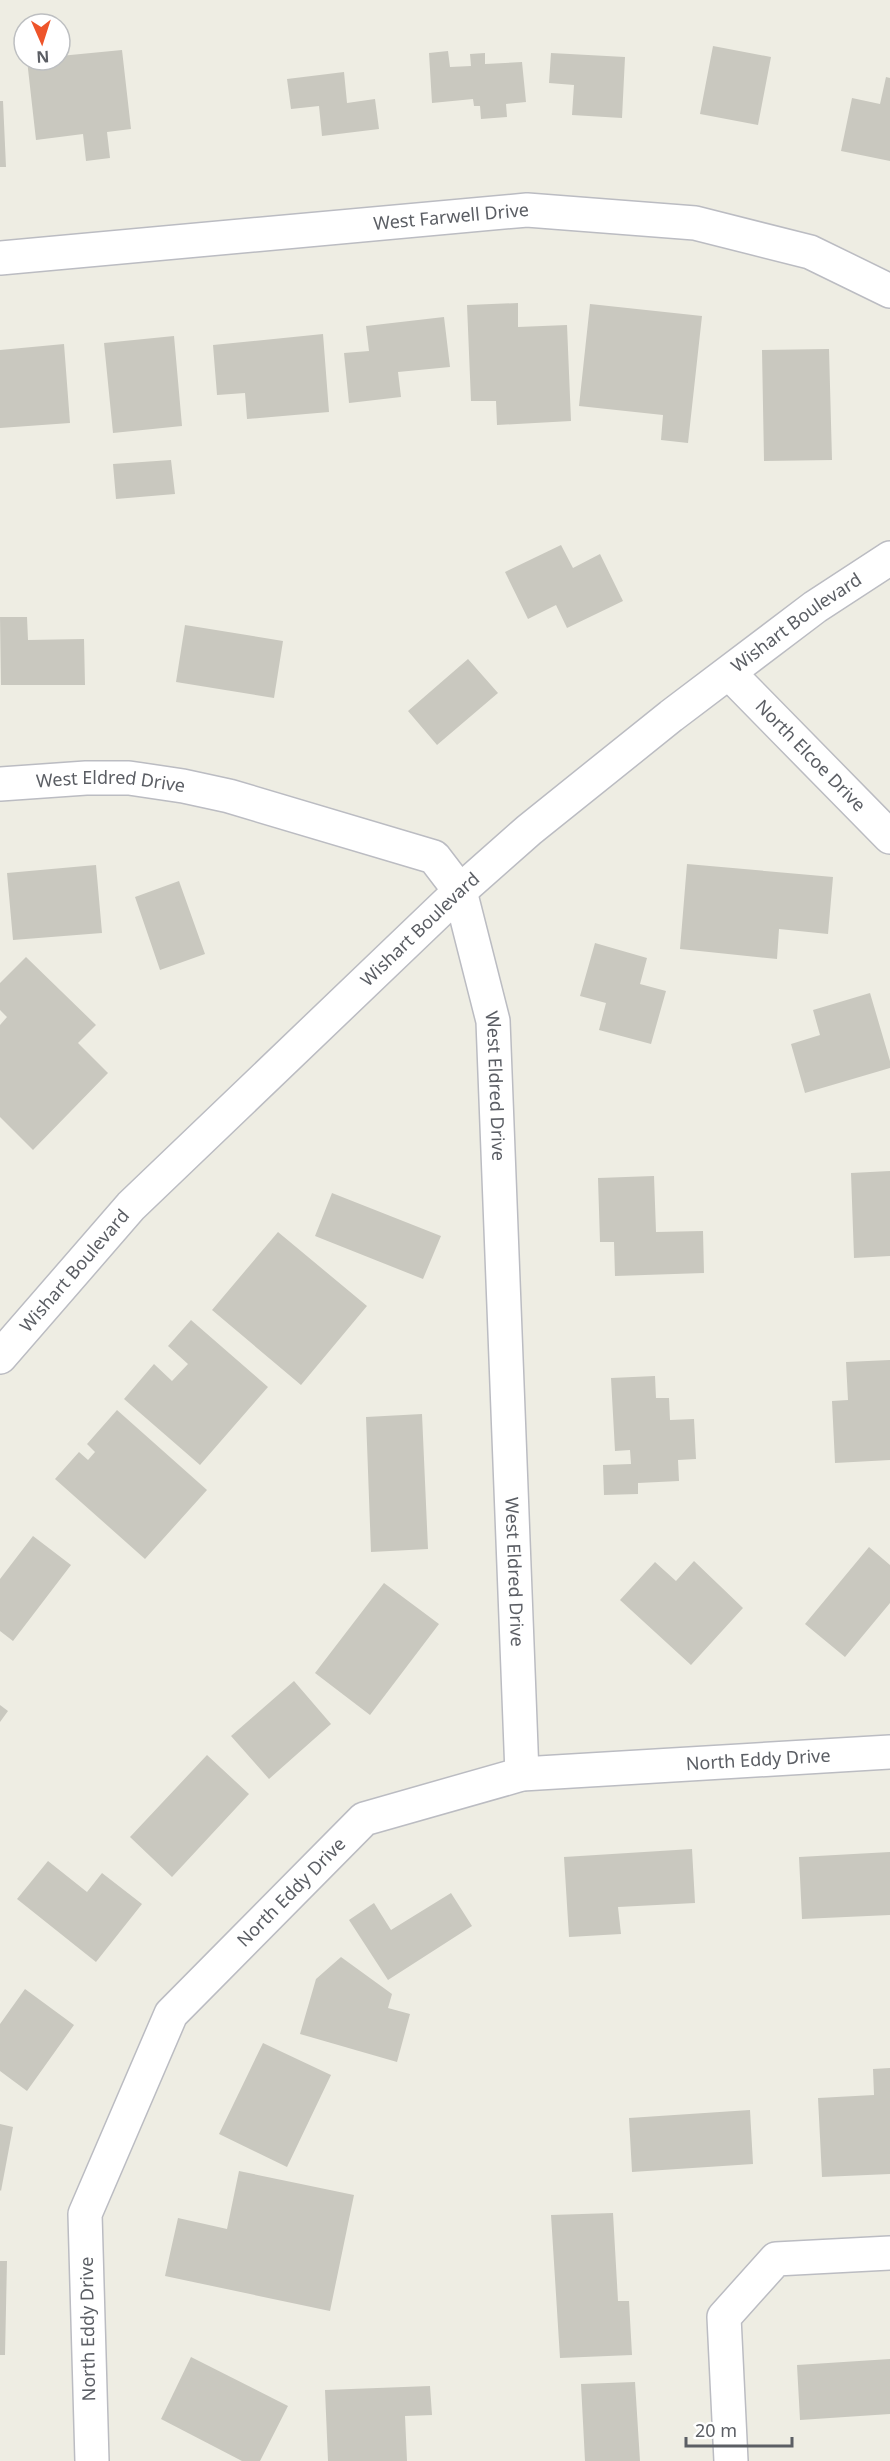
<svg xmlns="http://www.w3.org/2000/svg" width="890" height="2461" viewBox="0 0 890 2461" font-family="'Noto Sans',sans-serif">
  <rect width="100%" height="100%" fill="#eeede3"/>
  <path fill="#c9c8bf" d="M713 46 771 57 758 125 700 114Z
    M122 50 131 129 107 132 110 158 86 161 83 134 36 140 27 60H60V56Z
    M448 51 450 67 471 66 470 54 485 53V64L522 62 526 102 506 104 507 117 481 119 480 106H474L473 99 432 103 429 53Z
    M551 53 625 57 622 118 572 115 574 85 549 83Z
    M344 72 347 103 375 99 379 129 322 136 319 106 291 109 287 79Z
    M886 77 890 78V161L841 151 852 98 880 104Z
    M0 101H3L6 167H0Z
    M518 303V327L567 325 571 421 497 425 496 401H471L467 305Z
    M590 304 702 316 688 443 661 440 663 415 579 406Z
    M444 317 450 367 398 372 401 397 349 403 344 353 369 351 366 326Z
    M323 334 329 412 247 419 245 393 217 395 213 345Z
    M174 336 182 426 113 433 104 343Z
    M64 344 70 423 0 428V350Z
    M829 349 832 460 764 461 762 350Z
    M171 460 175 494 116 499 113 464Z
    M561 545 573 568 600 554 623 601 567 628 556 605 528 619 505 572Z
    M0 617H27L28 640 84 639 85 685H1Z
    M185 625 283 641 274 698 176 682Z
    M468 659 498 693 437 745 408 711Z
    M687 864 833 877 828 934 779 929 777 959 680 949Z
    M96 865 102 933 13 940 7 873Z
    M179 881 205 954 160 970 135 897Z
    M595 943 647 958 640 984 666 991 651 1044 599 1030 606 1003 580 996Z
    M26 957 96 1025 78 1043 108 1073 33 1150 0 1117V1025L7 1017 0 1010V983Z
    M870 993 890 1061V1068L805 1093 791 1044 820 1035 813 1010Z
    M890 1171V1256L854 1258 851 1173Z
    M654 1176 656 1232 703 1231 704 1273 615 1276 614 1242H600L598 1178Z
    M332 1193 441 1236 423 1279 315 1236Z
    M278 1232 367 1306 301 1385 212 1310Z
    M191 1320 268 1387 200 1465 124 1399 154 1364 172 1381 188 1364 168 1346Z
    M890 1360V1460L835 1463 832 1401 848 1400 846 1362Z
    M655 1376 656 1398H669L670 1420 694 1419 696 1459 678 1460 679 1481 638 1483V1494L604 1495 603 1465 631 1464 630 1450 615 1451 611 1378Z
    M117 1410 207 1490 145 1559 55 1479 79 1452 88 1460 95 1452 87 1444Z
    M422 1414 428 1549 371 1552 366 1417Z
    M33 1536 71 1565 13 1641 0 1631V1579Z
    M869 1547 890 1565V1603L845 1657 805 1624Z
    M694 1561 743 1608 691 1665 620 1600 655 1562 676 1581Z
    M384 1583 439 1624 370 1715 315 1673Z
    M294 1681 331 1724 269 1779 231 1736Z
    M0 1705 8 1711 0 1722Z
    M207 1755 249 1794 172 1877 130 1837Z
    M692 1849 695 1903 618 1907 621 1934 569 1937 564 1857Z
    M890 1852V1915L802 1919 799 1857Z
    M48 1861 87 1892 102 1873 142 1904 96 1962 17 1899Z
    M451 1893 472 1926 388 1980 349 1920 374 1903 391 1930Z
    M341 1957 392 1994 388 2008 410 2014 397 2062 300 2034 316 1979Z
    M25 1989 74 2025 27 2091 0 2071V2024Z
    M263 2043 331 2075 287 2167 219 2134Z
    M890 2068V2174L822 2177 818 2098 874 2095 873 2069Z
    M750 2110 753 2164 632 2172 629 2118Z
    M0 2124 13 2127 1 2191 0 2190Z
    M239 2171 354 2195 330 2311 165 2276 178 2218 227 2229Z
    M613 2213 618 2301H629L632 2355 560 2358 551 2215Z
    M0 2261H7L5 2355H0Z
    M191 2357 288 2406 260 2461H242L161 2419Z
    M890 2359V2414L800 2420 797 2365Z
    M635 2382 640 2461H585L581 2384Z
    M430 2386 432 2415 405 2416 407 2461H328L325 2390Z"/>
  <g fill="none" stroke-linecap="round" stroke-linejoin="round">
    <g stroke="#bbbcc2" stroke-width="36">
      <g id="minor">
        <path id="s1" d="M0 258 527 210 695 223 810 252 890 291"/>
        <path id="s2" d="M729 673 890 837"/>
        <path id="s3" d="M0 784 86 778H129L183 786 229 796 434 857 460 891 493 1021 522 1774"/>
        <path id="s4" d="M0 1357 131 1206 460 891 529 830 671 716 815 607 890 558"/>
        <path id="s5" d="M92 2461 85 2214 171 2014 364 1819 522 1774 890 1752"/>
        <path d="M731 2461 724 2317 776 2259 890 2253"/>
      </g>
    </g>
    <use href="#minor" stroke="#fff" stroke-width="33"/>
  </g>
  <g text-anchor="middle" stroke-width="4.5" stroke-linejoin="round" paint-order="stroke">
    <g font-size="18" fill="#5b5e64" stroke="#fff">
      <text dy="6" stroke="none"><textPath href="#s1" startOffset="453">West Farwell Drive</textPath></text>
      <text dy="6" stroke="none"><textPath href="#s4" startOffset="1086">Wishart Boulevard</textPath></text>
      <text dy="6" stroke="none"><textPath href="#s2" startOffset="116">North Elcoe Drive</textPath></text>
      <text dy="6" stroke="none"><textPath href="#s3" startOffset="111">West Eldred Drive</textPath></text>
      <text dy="6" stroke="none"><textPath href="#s4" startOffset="600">Wishart Boulevard</textPath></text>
      <text dy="6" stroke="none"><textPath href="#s3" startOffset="687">West Eldred Drive</textPath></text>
      <text dy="6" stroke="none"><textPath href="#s4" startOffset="114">Wishart Boulevard</textPath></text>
      <text dy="6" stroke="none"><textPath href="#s3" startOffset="1173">West Eldred Drive</textPath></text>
      <text dy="6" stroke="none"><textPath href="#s5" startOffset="1140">North Eddy Drive</textPath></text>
      <text dy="6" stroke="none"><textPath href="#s5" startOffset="636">North Eddy Drive</textPath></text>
      <text transform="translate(88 2329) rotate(-91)" y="6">North Eddy Drive</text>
    </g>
  </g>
  <g transform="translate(42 42) rotate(177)"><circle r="28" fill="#ffffff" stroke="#bdbfc1" stroke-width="1.5"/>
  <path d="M0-4.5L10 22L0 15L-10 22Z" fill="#ee542a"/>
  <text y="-9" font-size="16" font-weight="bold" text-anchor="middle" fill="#5b5e64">N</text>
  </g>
  <path d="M686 2437v9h106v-9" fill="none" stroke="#5b5e64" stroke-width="3"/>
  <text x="695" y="2437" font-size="18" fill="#5b5e64" stroke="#ffffff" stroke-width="4.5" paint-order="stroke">20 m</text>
</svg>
